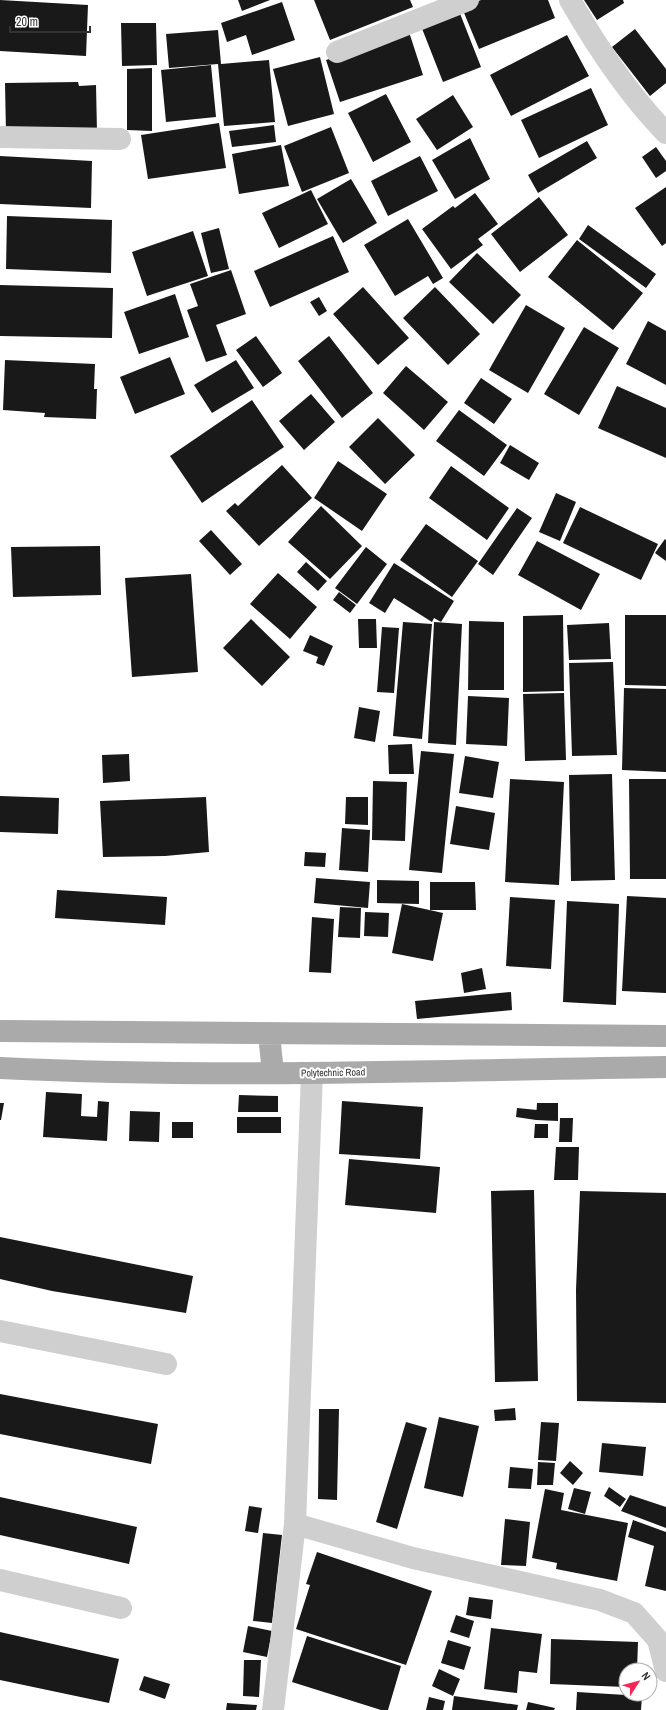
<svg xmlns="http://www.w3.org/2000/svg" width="666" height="1710" viewBox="0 0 666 1710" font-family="'Archivo Narrow',sans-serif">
  <rect width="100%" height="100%" fill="#fff"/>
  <path fill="#191919" d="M0 0 88 5 86 56 0 51Z
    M238 0H270L242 11Z
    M314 0H410L413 7 330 40Z
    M481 0H548L555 18 479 49 462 8Z
    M584 0H623L624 3 597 20Z
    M282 2 295 40 252 55 246 35 227 42 221 23Z
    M459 11 481 67 443 82 421 26Z
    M121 23H156L157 65 122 66Z
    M635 29 666 69V83L650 96 612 47Z
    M218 30 221 64 269 60 275 122 224 126 218 64 169 68 166 34Z
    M409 32 423 75 340 102 326 60Z
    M567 35 589 76 511 116 490 75Z
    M320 57 334 114 288 126 273 69Z
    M211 65 216 117 166 122 161 70Z
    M152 68V131L127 130V69Z
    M78 82 79 86 96 85 97 132 6 134 5 83Z
    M591 88 608 125 539 158 521 120Z
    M386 94 411 142 373 162 348 113Z
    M453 95 473 127 437 150 416 119Z
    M219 123 226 168 148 179 141 135Z
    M274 125 276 142 232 147 229 131Z
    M331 127 349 173 302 192 284 146Z
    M470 138 490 179 455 199 432 160Z
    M587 141 597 158 538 193 528 175Z
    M281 145 289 186 239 194 232 154Z
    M656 147 666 161V171L656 178 642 157Z
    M0 156 92 161 91 208 0 204Z
    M420 156 438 191 388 216 371 181Z
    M351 179 377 223 343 243 317 199Z
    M666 187V243L662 246 635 208Z
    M311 190 328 224 279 248 262 213Z
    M475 193 498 224 478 239 483 245 451 269 422 229 453 206 455 208Z
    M539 197 568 235 520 272 491 234Z
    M7 216 112 220 111 273 6 269Z
    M408 219 443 278 433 284 428 276 395 296 364 245Z
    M588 225 656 274 646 288 579 239Z
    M219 228 229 269 211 273 201 233Z
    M193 231 208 276 147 296 132 252Z
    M333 236 349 272 270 307 254 271Z
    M577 240 643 293 613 330 548 277Z
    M477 253 521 295 493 324 449 282Z
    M231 270 246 314 216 325 227 355 206 362 187 310 198 306 190 284Z
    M0 285 113 288 112 338 0 336Z
    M363 287 409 338 378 365 333 314Z
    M435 287 480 334 448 365 403 318Z
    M175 294 189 337 139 354 124 312Z
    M319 297 327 311 319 316 310 302Z
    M526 305 565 328 528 393 489 370Z
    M648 321 666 331V385L626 364Z
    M584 327 619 348 579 415 544 394Z
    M256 336 282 373 263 387 236 350Z
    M329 336 373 393 342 418 298 361Z
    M170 357 185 394 135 414 120 377Z
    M5 360 95 364 94 389H97L96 419 44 417 45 413 3 410Z
    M236 360 254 388 212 413 194 385Z
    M406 366 448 402 424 430 383 393Z
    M481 378 512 399 494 424 464 403Z
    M617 386 666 408V458L598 428Z
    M311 394 335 422 304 450 279 421Z
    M252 400 284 447 202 503 170 456Z
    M459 410 507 445 484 476 436 441Z
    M378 418 415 455 385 484 349 447Z
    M510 445 539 463 529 480 500 463Z
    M338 461 387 494 362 531 314 498Z
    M282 465 312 498 259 546 226 511 235 503 238 506Z
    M451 466 509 508 487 540 429 498Z
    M556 493 576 502 560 541 539 532Z
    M321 506 362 546 330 579 288 542Z
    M580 507 658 544 641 580 563 543Z
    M517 508 532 518 493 575 478 564Z
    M426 524 478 561 452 597 400 560Z
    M211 530 242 564 230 575 199 541Z
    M665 539 666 540V561L655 553Z
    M537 541 600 574 581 610 518 575Z
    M100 546 101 595 13 597 11 547Z
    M366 547 387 564 357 604 335 588Z
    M306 562 327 581 318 591 297 572Z
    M394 563 454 601 441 622 434 618 432 622 394 598 385 613 369 603Z
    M278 573 317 607 290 639 250 604Z
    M191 574 198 672 132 677 125 578Z
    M339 592 356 605 350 613 333 600Z
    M563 615 564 691 523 692V616Z
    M625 615H666V686L625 685Z
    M251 619 290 657 262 686 223 648Z
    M358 619H376L377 648H359Z
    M469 621 504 622V690H468Z
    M403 622 432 624 422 739 393 736Z
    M434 622 462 624 456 745 428 743Z
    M609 623 611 659 569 660 567 625Z
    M382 627 399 628 394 693 377 692Z
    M310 635 333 646 324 666 316 663 318 657 303 651Z
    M613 662 617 755 572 756 569 663Z
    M624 688 666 689V772L622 770Z
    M564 693 566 760 525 761 523 694Z
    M468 696 509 698 507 746 466 744Z
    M359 707 380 711 375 742 354 738Z
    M412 744 414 774H389L388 745Z
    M421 751 454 754 442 873 409 870Z
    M129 754 130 781 103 783 102 755Z
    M465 756 499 762 493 798 459 793Z
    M612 774 615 880 571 881 569 775Z
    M510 779 564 782 559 885 505 882Z
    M629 779H666V879H630Z
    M373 781 407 782 405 841 372 840Z
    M0 796 59 798 58 834 0 832Z
    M206 797 209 852 165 856 103 857 100 801Z
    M346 797H368V825L345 824Z
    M456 806 495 813 489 850 450 844Z
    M342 828 370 830 368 872 339 870Z
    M305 852 326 853 325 867 304 866Z
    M316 878 370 882 368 908 314 903Z
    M377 880 419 881V904L377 903Z
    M430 882H475L476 910H430Z
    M57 890 167 897 165 925 55 918Z
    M627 896 666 898V993L622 991Z
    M510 897 555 900 551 969 506 966Z
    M567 901 619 904 616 1005 563 1002Z
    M402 904 443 913 433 961 392 953Z
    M340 907 361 908 360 938 338 937Z
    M365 912 389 913 388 937 364 936Z
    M312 917 334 919 331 973 309 972Z
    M482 968 486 989 464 993 461 973Z
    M511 992 512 1010 417 1019 415 1001Z
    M46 1092 82 1094 81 1116 97 1117 98 1101 109 1102 107 1141 43 1137Z
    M239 1095 278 1096V1112H238Z
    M342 1101 423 1107 420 1159 339 1154Z
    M0 1103H4L1 1120H0Z
    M537 1103H558V1121L536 1120Z
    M517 1108 537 1110 536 1120 516 1117Z
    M130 1111 160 1112 159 1142 129 1141Z
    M237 1117H281V1133H237Z
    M560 1118H573L572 1142H559Z
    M172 1122H193V1138H172Z
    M535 1124H548V1138H534Z
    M556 1147H579L578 1180H554Z
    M349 1159 440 1167 436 1213 345 1205Z
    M534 1190 538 1381 495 1382 491 1191Z
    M580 1191 666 1193V1403L577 1401 576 1290Z
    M0 1237 193 1276 186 1313 52 1291 0 1279Z
    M0 1394 158 1424 151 1464 0 1434Z
    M515 1408 516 1420 495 1421 494 1410Z
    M319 1409H339L337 1500 318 1499Z
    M439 1417 479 1426 463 1497 424 1488Z
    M406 1422 427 1428 397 1529 376 1522Z
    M541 1422 559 1423 556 1461 538 1460Z
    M602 1443 646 1447 643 1476 599 1472Z
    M570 1461 583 1473 573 1485 560 1473Z
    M538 1462 555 1463 553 1485H537Z
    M510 1467 533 1469 531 1489 508 1488Z
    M609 1487 626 1499 620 1507 604 1496Z
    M574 1488 591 1492 585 1514 568 1509Z
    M545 1489 564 1493 561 1510 628 1523 617 1581 556 1569 557 1563 532 1558Z
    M630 1495 666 1507V1528L621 1511Z
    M0 1497 137 1527 129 1564 0 1535Z
    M249 1506 262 1508 258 1533 245 1531Z
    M505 1519 530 1522 526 1566 501 1565Z
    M633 1520 666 1532V1591L645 1586 654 1546 628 1537Z
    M263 1533 282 1535 272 1623 253 1621Z
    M317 1552 432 1591 406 1665 296 1629 310 1585 306 1584Z
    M469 1597 493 1600 491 1619 466 1615Z
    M456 1615 474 1621 469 1638 450 1632Z
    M248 1626 272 1631 267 1657 243 1652Z
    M491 1628 542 1634 537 1673 519 1671 517 1693 484 1689Z
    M0 1632 119 1659 109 1703 0 1680Z
    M307 1636 401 1666 388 1710H381L292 1682Z
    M551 1639 638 1642 637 1670H626V1687L550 1684Z
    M448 1640 471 1647 464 1670 441 1663Z
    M244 1660H261L259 1697 243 1696Z
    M439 1669 460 1679 453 1696 432 1686Z
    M144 1676 170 1684 165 1699 139 1690Z
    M577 1692 642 1696 641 1710H576Z
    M454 1696 518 1705 517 1710H452Z
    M429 1697 445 1701 443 1710H426Z
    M528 1702 555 1708 554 1710H526Z
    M227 1703 257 1705 256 1710H226Z"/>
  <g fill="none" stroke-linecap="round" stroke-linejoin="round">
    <path stroke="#cfcfcf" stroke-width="22" d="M570 0C597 47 628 94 666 133
      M337 52 468 0
      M0 137 120 139
      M0 1331 166 1364
      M295 1524 413 1558 600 1600 634 1613 658 1640 666 1671
      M0 1580 121 1608
      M273 1710 295 1524 312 1073"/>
    <path stroke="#aaa" stroke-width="22" d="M0 1031 666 1036
      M269 1034 273 1073
      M0 1068C222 1079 444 1070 666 1067"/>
  </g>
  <g text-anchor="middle" stroke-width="4" stroke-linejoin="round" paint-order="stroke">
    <g font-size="10" fill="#323232" stroke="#fff">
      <text transform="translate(333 1072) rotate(-1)" y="4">Polytechnic Road</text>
    </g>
  </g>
  <g transform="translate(638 1682) rotate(54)"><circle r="19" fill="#ffffff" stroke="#adadad"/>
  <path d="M0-3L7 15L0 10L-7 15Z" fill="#f72658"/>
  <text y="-6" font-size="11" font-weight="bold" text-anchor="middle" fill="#323232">N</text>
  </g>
  <path d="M10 26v6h80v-6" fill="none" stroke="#323232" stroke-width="2"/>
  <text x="16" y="26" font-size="12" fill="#323232" stroke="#ffffff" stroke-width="3" paint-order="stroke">20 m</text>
</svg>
